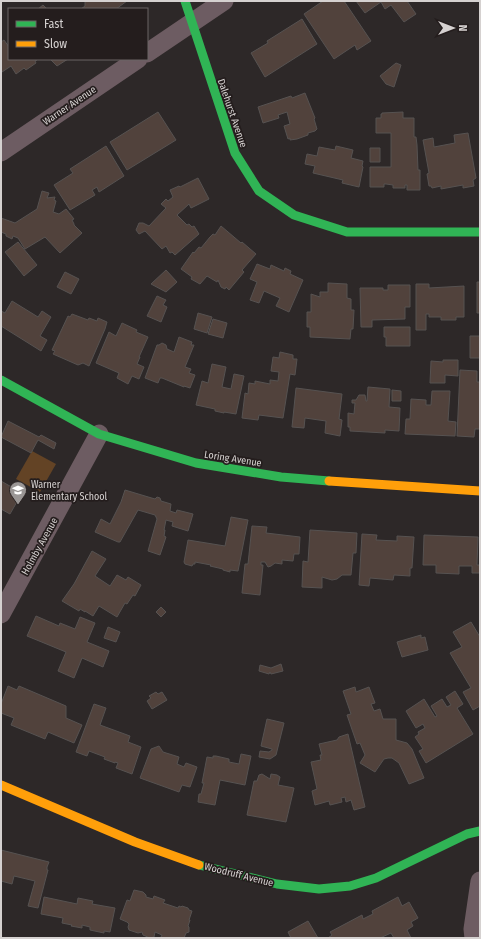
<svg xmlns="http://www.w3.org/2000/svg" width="481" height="939" viewBox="0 0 481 939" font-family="'Fira Sans Condensed',sans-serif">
  <rect width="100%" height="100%" fill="#2d2828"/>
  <path fill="#634325" d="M32 451 56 464 40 492 16 479Z"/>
  <path fill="#51423c" stroke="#565251" d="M85 1H127L116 9H81L85 6Z
    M323 1H344L371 41 357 50 355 45 334 59 304 14Z
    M356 1H407L416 14 404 22 391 5 385 9 381 2 365 13Z
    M43 5 47 9H38Z
    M302 19 317 44 265 77 251 53 268 43 267 41Z
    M4 40 9 47V59H36L37 60 35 61 36 63 26 70 24 68 16 74 11 66 2 72 1 70V42Z
    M50 59H68L57 66Z
    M396 63 401 65 394 87 386 84 380 76Z
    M305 93 315 118 314 119 317 129 315 131 308 133V135L297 139 290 140V138L288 139 284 126 290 124 287 112 278 115 279 118 263 123 258 107 291 96 292 98Z
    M158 112 176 140 127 170 110 142Z
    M403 112V118H414V137H416L417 145 418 170H420V190H407V185H405V188H393V185L386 184H384V187H370V167H391V133H376V118H381V114H382V113Z
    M468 133 476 178 473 180 474 186 463 188V185L441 189V186L432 188 431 186H429L427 174 429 173 423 140 433 138 434 147 455 143 454 135Z
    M106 146 124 176 99 192 97 187 92 190 95 195 70 210 54 185 73 173 70 169Z
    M336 146 353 150 351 158 363 161 362 166 363 167 359 187 342 183 343 180 313 173 315 166 305 164 307 154 317 156 319 147 335 150Z
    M370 148H380V162H370Z
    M198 178 209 199 191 208 189 204 177 215 187 225 189 224 192 227 194 226 199 234 175 255 172 252 170 253 166 246 162 249 145 231 139 234 136 230 139 223H143L149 226 166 208 161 204 166 199 168 201 173 197 170 190 179 186 180 187Z
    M42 191 49 193 47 198 55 197 54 200 56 201 53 212 59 214 66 209 74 219 72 220 74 224V225L82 233 60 253 45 237 25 249 18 238 13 236 12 239 6 236V234L1 232V218L15 223 37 209Z
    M221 226 241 243 242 242 256 254 242 270 244 272 229 290 226 287 225 289 221 287 218 280 217 282 207 276 200 284 191 279 192 277 181 269 193 252 194 253 199 247 201 248 210 237 213 234 215 235Z
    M18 242 37 265 24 276 5 252Z
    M257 264 270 269 271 265 284 271 285 268 291 271 290 274 303 280 289 312 276 306 280 298 264 291 259 303 250 300 257 282 250 279Z
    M166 270 177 282 166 292 151 284Z
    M65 272 79 279 71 294 57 287Z
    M477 282H480V313H477Z
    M328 283 347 284V298L351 299V310H354L353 329H351L350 339 310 337V327H307V312H311V294L320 297V292H328Z
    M416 284H429V288L464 286V317H456V320H441V317H429V314H426V330H416Z
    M388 285H410V307H405V319L372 320V327H361L360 288H383V290H388Z
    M157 296 166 300 163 305 167 307 161 322 147 316Z
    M12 301 38 317 42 311 51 317 40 336 47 340 41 351 1 326V311L5 313Z
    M198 313 212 317 207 333 194 329Z
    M72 314 88 320 89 318 97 321 98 318 107 322 105 329 89 366 83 363 78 365 53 354 55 351 52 350 68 316 70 317Z
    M213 319 227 323 223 338 208 334Z
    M122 323 137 330 136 332 148 337 139 357H140L137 364 144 367 139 379 132 376 128 384 117 378 119 373 96 363 109 332 116 336Z
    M384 327H410V346H386V337H384Z
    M470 336H480V358H470Z
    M179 337 192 342 191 345H194L185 367 191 369 189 373 195 375 190 388 184 386V387L162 378H160L158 383 145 378 157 345H159L162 343 166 345 167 349 174 352Z
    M280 352 293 355V359H297L295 375 290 374 283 418 259 415 258 420 242 418 245 393 248 394 249 383 255 384V381L270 384V380L278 381 279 372 271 371 273 357 279 358Z
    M443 360H458V376L445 375V383H430L431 361 443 362Z
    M212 364 226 367 222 387 231 389 234 374 244 376 236 414 224 412V413L215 411V409L196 405 202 381 208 383Z
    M460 370 477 371V382H480V429H475L474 437 457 436Z
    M368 387 390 389 389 407 400 408 399 431 385 430V433L350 431V427H348V413L354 414 355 403H352V400H356L359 395H365L366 401H367Z
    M296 388 342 394 339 419 342 420 340 436 325 433 326 421 305 418 304 428 292 427Z
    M392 390 401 391V401H392Z
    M432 391H450L448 421 456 422 455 436 405 434 406 419H410L411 399 426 400V405H431Z
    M8 421 39 437 41 435 56 443 54 449 38 440 31 453 1 437Z
    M1 481 22 493 10 514 1 509Z
    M125 490 155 499 157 497 160 498 161 501 171 504 170 511 176 513 177 510 193 514 188 531 172 526 173 522 166 520 164 530H165L164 536 166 537 160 555 148 551 157 519 155 515 138 510 120 542H118L95 532 101 519 110 524 121 502Z
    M231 517 248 520 238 571 230 570V572L223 570V569L210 566 211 565 195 562V564H193L192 566 185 564 184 562 188 540 225 546Z
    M252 526 267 527 266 533 300 537 299 554H294L293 561 282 560V564L275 563 271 566 268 567 265 562H261V565H263L260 595 242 593 245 564H248Z
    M310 530 357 533 356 553H353L351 575H342L337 579 332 580 322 577V588L302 587 303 561 308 562Z
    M362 534 377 535 376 540 397 541V536L414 537 412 568H410V576L394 575 393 580 370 578 369 586 359 585Z
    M424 535 478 537 477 565H480V573H472V566H459V574L436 573V565H423Z
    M92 551 106 559 95 576 110 586 117 575 126 580 128 577 141 585 135 596 133 595 127 604 125 603 117 617 99 606 93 616 85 611V612L80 609 79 611 62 601 74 584Z
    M161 607 166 612 161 617 156 612Z
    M36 616 59 626 60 623 75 629 80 617 95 623 87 642 109 651 103 667 82 658 74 678 58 671 66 652 27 636Z
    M471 622 480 637V706L473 710 463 692 471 688 450 653 462 647 453 632Z
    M108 627 120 632 116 642 104 638Z
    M421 635V638L425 637 428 650 402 657 397 642Z
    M281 664 283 671 271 674 270 672 269 674 259 671 260 665 271 668Z
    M8 686 17 690 19 686 66 706V718L82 725 74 743 48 732 45 739 11 725 14 718 1 713V704Z
    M355 687 356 692 369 687 375 703 371 704 374 711 380 709 383 719H396V740L407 743 412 749 424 778 409 784 399 763 392 758H388L384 759 375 772 360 763 365 755 360 743 357 744 347 715 351 714 343 691Z
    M455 691 463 704 457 708 473 734 426 763 419 751 423 749 415 737 419 734 418 732 425 728 423 724 416 728 406 711 424 699 435 717 437 716 431 706 442 699 447 707 451 705 446 697Z
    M156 692 158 694 162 692 167 700 152 709 147 701 151 698 149 696Z
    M94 704 106 708 100 725 130 736 128 742 141 747 132 774 116 768 118 763 115 762V763L104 759 105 757 89 751 87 756 76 752Z
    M267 719 284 723 276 755 270 759 259 757 260 751 269 752 272 750V749L261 746Z
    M348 734 365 807 354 810 351 800 346 802 345 797 341 798 342 802 330 805 329 801 315 805 312 791 317 789 311 762 321 760 320 755H322L319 744 337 740 339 737Z
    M159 746 163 752 179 757 177 764 184 767 186 763 197 767 190 787 182 785 179 792 140 778 151 749Z
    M241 754 251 756 245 785 220 780 215 805 198 802 199 794H201L204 783H202L207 757 213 758V756H216L229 759V762L239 764Z
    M262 774 270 779 271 774 277 775 280 777 278 785 294 788 286 822 247 815 254 781H257L259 775Z
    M1 850 49 862 47 867V870H48L38 908 28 906 35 881 14 876 12 884 1 881Z
    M134 890 143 892 146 895V897L153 899 154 896 165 900 163 903 178 908 179 906 181 907 182 906 188 908 189 910 192 911 189 920H190L188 926 189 927V932L186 933 184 938H164L161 937 162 935 155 932 154 937 150 938 143 935 142 932 138 933 129 930 128 927 129 924 127 922 120 919 127 900 130 901Z
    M44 897 77 904 78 898 93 901 92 904 115 908 110 932 104 931V933L90 930V927L82 925V928L71 926 72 925 62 923 63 918 41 914Z
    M398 897 402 906 409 902 418 918 411 922 413 926 407 930 411 938H394L391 933 380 938H328L332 935 330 932 362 915 363 919 373 914 372 911Z
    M308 921 318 938H291L288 932Z"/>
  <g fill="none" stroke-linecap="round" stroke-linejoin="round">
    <path stroke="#6d5c62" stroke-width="19" d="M147 53 224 1
      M1 152 138 59
      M1 614 99 434
      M474 938 473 929 480 881"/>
    <path stroke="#30b455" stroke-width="9" d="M185 1 235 153 259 191 294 215 347 232H480
      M1 380 99 434 196 463 281 477 329 481
      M199 865 277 884 319 889 350 886 376 878 467 834 480 831"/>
    <path stroke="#ff9f0a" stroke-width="9" d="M329 481 480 491
      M1 785 135 842 199 865"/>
  </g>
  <defs>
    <g id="school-pin" transform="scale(0.9)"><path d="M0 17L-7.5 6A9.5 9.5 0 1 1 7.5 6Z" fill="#9a9695" stroke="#241d1d"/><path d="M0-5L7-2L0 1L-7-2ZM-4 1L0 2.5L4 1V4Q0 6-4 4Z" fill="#fff"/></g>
  </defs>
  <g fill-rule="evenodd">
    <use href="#school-pin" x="18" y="490"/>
  </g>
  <g text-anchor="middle" stroke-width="3.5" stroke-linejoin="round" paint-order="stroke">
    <g font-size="10" fill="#d5d1d0" stroke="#241d1d">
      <text transform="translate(69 105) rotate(-34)" y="4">Warner Avenue</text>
      <text transform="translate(233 113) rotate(71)" y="4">Dalehurst Avenue</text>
      <text transform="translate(233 458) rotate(9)" y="4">Loring Avenue</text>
      <text transform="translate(39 546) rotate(-61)" y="4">Holmby Avenue</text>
      <text transform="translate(239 874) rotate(14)" y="4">Woodruff Avenue</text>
    </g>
    <g font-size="10" fill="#d5d1d0" stroke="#241d1d" text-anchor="start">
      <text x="31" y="488">Warner<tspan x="31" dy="12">Elementary School</tspan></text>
    </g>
  </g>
  <rect width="481" height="939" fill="none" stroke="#d5d1d0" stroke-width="4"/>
  <rect x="8" y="8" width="140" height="52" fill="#241d1d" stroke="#6b6565"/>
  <rect x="16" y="21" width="20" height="6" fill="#30b455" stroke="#6b6565"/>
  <text x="44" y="28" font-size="12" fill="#d5d1d0">Fast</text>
  <rect x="16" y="41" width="20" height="6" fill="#ff9f0a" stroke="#6b6565"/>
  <text x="44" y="48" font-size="12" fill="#d5d1d0">Slow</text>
  <g transform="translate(453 28) rotate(90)" stroke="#241d1d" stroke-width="3" paint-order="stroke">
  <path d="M0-3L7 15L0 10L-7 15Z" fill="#d5d1d0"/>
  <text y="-6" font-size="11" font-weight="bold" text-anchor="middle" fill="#d5d1d0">N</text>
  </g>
</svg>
